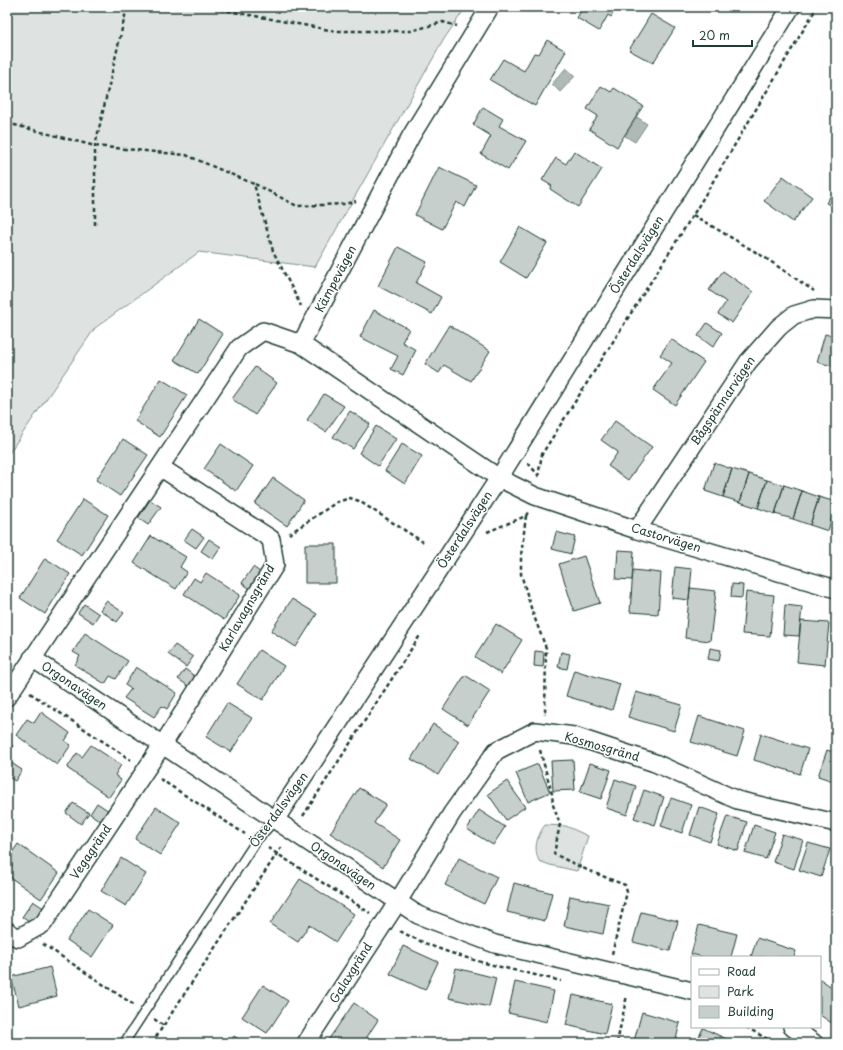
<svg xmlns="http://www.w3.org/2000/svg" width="843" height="1050" viewBox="0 0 843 1050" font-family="'Playpen Sans',sans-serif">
  <rect width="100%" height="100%" fill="#fff"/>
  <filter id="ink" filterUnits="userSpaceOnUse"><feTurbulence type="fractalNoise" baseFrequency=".025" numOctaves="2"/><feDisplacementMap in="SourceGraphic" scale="8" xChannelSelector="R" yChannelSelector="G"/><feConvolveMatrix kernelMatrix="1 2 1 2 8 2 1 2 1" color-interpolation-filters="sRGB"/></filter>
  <g filter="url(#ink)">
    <path fill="#dee3e2" stroke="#7e908b" d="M7 7H466L444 39 315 267 199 252 95 328 7 456Z
      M545 825 566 826 588 836 577 871 550 865 539 861C533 848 537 836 545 825Z"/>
    <path fill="#afbab7" stroke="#758883" d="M566 68 575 76 560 92 552 84Z
      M637 117 647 124 635 142 625 136Z"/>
    <path fill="#c7cfcc" stroke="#1f3d34" d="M583 7H617L611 17 608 15 599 31 577 18Z
      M651 14 675 28 653 63 629 50Z
      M547 40 566 51 535 106 490 80 503 59 524 71 534 53 539 54Z
      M601 86 611 92 614 88 643 106 617 147 589 129 598 116 587 109Z
      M483 107 503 119 499 126 526 141 508 170 481 154 491 136 473 125Z
      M574 151 602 169 578 207 550 189 552 186 542 180 556 158 566 164Z
      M439 167 476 185 465 207 456 202 442 229 415 215Z
      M783 176 812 197 793 222 764 201Z
      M836 187V208L826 203Z
      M520 227 547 243 526 278 500 262Z
      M398 247 427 262 416 283 441 297 432 314 378 286Z
      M723 271 753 292 732 323 718 314 726 302 709 290Z
      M374 310 409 329 402 342 416 350 403 375 391 369 398 356 360 337Z
      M199 319 223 334 198 374 174 360Z
      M707 323 722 333 713 347 698 336Z
      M449 325 490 351 471 381 444 365 439 373 425 364Z
      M825 334 836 337V367L817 362Z
      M671 339 704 362 675 405 653 390 672 363 660 355Z
      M255 367 277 383 255 415 232 399Z
      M161 379 187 395 160 437 135 421Z
      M324 394 344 406 326 432 307 420Z
      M350 411 370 424 353 449 333 437Z
      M615 421 652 447 628 480 608 466 618 452 601 440Z
      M376 426 396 439 378 466 359 453Z
      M123 439 148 455 120 496 96 480Z
      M221 444 253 466 236 491 204 469Z
      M402 444 422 456 405 484 385 471Z
      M714 463 732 469 723 497 705 491Z
      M732 469 749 474 740 502 723 497Z
      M749 474 767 480 758 508 740 502Z
      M273 478 304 500 287 526 255 504Z
      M767 480 784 485 775 514 758 508Z
      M784 485 802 491 793 519 775 514Z
      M802 491 819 497 810 525 793 519Z
      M819 497 836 502 828 531 810 525Z
      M83 499 108 515 82 555 57 539Z
      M150 500 161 507 148 525 138 518Z
      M192 529 204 537 196 548 184 540Z
      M556 532 575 537 571 554 552 549Z
      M151 536 186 557 180 567 187 572 176 589 134 563Z
      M209 539 221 547 213 559 201 551Z
      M305 544H336V583H305Z
      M618 550 634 551 632 580 616 579Z
      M584 556 600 603 574 611 559 564Z
      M45 558 70 574 45 614 20 598Z
      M253 567 264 575 253 591 242 583Z
      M675 567 692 569 689 600 672 598Z
      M633 570 661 573 658 614 630 612Z
      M206 573 240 595 224 620 184 594 194 578 200 582Z
      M732 584 743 585 742 598 731 597Z
      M690 588 716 591 710 641 685 638Z
      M746 592 774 595 770 636 742 634Z
      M292 599 317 614 296 647 271 631Z
      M106 601 124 613 117 622 100 610Z
      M84 604 99 614 93 623 78 613Z
      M785 605 802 607 799 636 783 635Z
      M801 621 829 623 825 665 797 662Z
      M496 624 522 640 501 674 475 657Z
      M85 633 128 661 116 679 110 676 105 684 75 665 80 656 73 652Z
      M175 645 193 657 186 667 168 654Z
      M710 648 721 650 719 661 708 659Z
      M259 650 284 666 263 700 237 684Z
      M535 651 544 652 543 667 534 666Z
      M561 652 570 654 567 669 558 667Z
      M136 667 177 693 167 709 162 706 154 717 124 698 131 689 125 685Z
      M185 669 197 678 190 687 178 679Z
      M574 670 620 684 612 710 566 696Z
      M465 675 490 691 468 725 443 709Z
      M636 692 682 705 674 731 628 717Z
      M227 703 252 718 231 752 206 737Z
      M41 712 70 733 65 741 71 745 57 765 16 735 27 719 34 723Z
      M699 716 745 731 737 756 691 742Z
      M433 724 459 741 438 775 411 759Z
      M761 734 808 749 800 774 754 760Z
      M7 742 13 746 7 755Z
      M91 745 121 765 115 775 121 780 109 797 67 768 77 753 82 757Z
      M827 750 836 753V782L818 776Z
      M7 760 22 770 15 781 7 776Z
      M573 760 575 790 553 791 551 761Z
      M590 763 611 770 601 799 580 792Z
      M538 764 550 792 528 802 516 773Z
      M615 779 636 786 627 815 606 808Z
      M507 781 525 807 506 820 488 794Z
      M359 788 386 804 374 823 400 840 383 867 330 833Z
      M644 790 664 797 655 825 634 818Z
      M671 798 691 805 682 833 661 826Z
      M73 803 89 813 81 824 66 813Z
      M97 803 109 811 102 822 90 814Z
      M156 807 181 823 160 855 135 839Z
      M699 807 719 814 710 842 690 835Z
      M479 810 505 827 493 845 467 829Z
      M727 816 747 822 738 851 717 844Z
      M754 825 775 832 766 859 745 853Z
      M782 834 803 840 794 869 773 862Z
      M808 843 830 849 821 877 799 870Z
      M18 844 59 873 41 899 7 875 12 865 7 860Z
      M121 858 146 874 126 906 101 891Z
      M459 858 497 877 484 904 445 885Z
      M300 879 354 914 336 942 309 925 298 942 270 924Z
      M514 883 552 893 545 921 507 912Z
      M570 896 609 904 603 934 564 926Z
      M33 901 45 909 34 926 22 917Z
      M88 909 113 925 92 957 67 940Z
      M641 912 678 921 670 951 633 942Z
      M699 925 737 934 731 957H704L691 954Z
      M757 938 796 951 794 957H751Z
      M403 946 438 962 425 990 390 974Z
      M50 967 57 996 19 1006 11 977Z
      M456 968 496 978 489 1007 449 998Z
      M820 979 836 990V1026L820 1015Z
      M515 982 554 991 547 1022 508 1013Z
      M263 985 288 1001 267 1033 242 1017Z
      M573 995 612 1004 605 1034 566 1025Z
      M354 1003 378 1020 363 1043H326Z
      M642 1012 680 1023 675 1043H643L634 1041Z
      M703 1028 735 1043H696Z
      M234 1036 244 1043H229Z"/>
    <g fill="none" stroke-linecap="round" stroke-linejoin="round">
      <g stroke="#1f3d34" stroke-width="11">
        <path id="lane" d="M124 1043 256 841 275 820"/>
      </g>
      <g stroke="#1f3d34" stroke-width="20">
        <path id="street" d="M490 7 411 136 301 344 499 478 535 496 637 530 836 589
          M637 530 748 362 779 327 794 315 814 309 836 310
          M32 658 418 915 495 944 692 991
          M7 697 239 348 263 331 301 344
          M275 820 499 478 791 7
          M7 931 18 938 43 924 167 738 275 565 271 539 160 467
          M792 1027 814 1043
          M306 1043 397 903 452 813 496 751 535 731 574 736 655 763 737 800 836 823"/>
      </g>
      <path stroke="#1f3d34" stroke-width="2.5" stroke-dasharray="4 3" stroke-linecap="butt" d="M207 7 335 31H411L443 22 457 26
        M7 123 95 146 186 155 254 184 273 251 301 306
        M255 184 297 206 345 204 356 201
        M693 215 764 257 814 291
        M95 225V146L127 7
        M528 463 539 476
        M538 477 542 454 693 215 817 7
        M526 516 521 556V574L532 611 546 648 545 715
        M487 532 526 516 528 512
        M289 534 337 502 350 498 359 501 423 542
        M30 693 131 760
        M540 750 552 794 553 805 560 824 554 854 587 870 625 885 627 892 612 954
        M160 779 245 834
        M303 816 421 634
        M268 848 370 913
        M400 931C449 958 507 968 561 981
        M43 944 134 1005
        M154 1019 164 1026
        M746 1027 774 1043
        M152 1043 282 846
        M617 1043 627 995
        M835 1043 836 1042"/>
      <use href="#lane" stroke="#fff" stroke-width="8"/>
      <use href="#street" stroke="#fff" stroke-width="17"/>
    </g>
  </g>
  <g text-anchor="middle" stroke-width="3" stroke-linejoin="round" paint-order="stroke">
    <g font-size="12" fill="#1f3d34" stroke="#fff">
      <text transform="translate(637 255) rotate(-58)" y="4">Österdalsvägen</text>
      <text transform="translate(336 279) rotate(-62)" y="4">Kämpevägen</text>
      <text transform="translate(723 401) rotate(-56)" y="4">Bågspännarvägen</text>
      <text transform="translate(465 530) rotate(-57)" y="4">Österdalsvägen</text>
      <text transform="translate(666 538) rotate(17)" y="4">Castorvägen</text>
      <text transform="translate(247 608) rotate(-60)" y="4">Karlavagnsgränd</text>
      <text transform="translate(74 686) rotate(34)" y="4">Orgonavägen</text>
      <text transform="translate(602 747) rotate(16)" y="4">Kosmosgränd</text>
      <text transform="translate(279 810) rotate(-54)" y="4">Österdalsvägen</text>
      <text transform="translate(91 852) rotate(-56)" y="4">Vegagränd</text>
      <text transform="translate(343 866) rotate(34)" y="4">Orgonavägen</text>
      <text transform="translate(351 973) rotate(-58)" y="4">Galaxgränd</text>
    </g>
  </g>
  <rect width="843" height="1050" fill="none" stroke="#fff" stroke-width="24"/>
  <rect x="12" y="12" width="819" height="1026" fill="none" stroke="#1f3d34" stroke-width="1.5" filter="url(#ink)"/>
  <rect x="691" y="956" width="130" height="72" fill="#ffffff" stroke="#a5b1ae"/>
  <rect x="699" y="969" width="20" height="6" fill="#ffffff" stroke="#a5b1ae"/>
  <text x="727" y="976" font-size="12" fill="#1f3d34">Road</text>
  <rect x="699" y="986" width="20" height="12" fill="#dee3e2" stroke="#a5b1ae"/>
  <text x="727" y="996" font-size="12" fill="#1f3d34">Park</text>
  <rect x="699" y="1006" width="20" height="12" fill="#c7cfcc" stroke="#a5b1ae"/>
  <text x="727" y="1016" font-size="12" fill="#1f3d34">Building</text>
  <path d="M693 40v6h59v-6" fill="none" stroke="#1f3d34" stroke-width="2"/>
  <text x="699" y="40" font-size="12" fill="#1f3d34" stroke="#ffffff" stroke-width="3" paint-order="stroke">20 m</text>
</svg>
